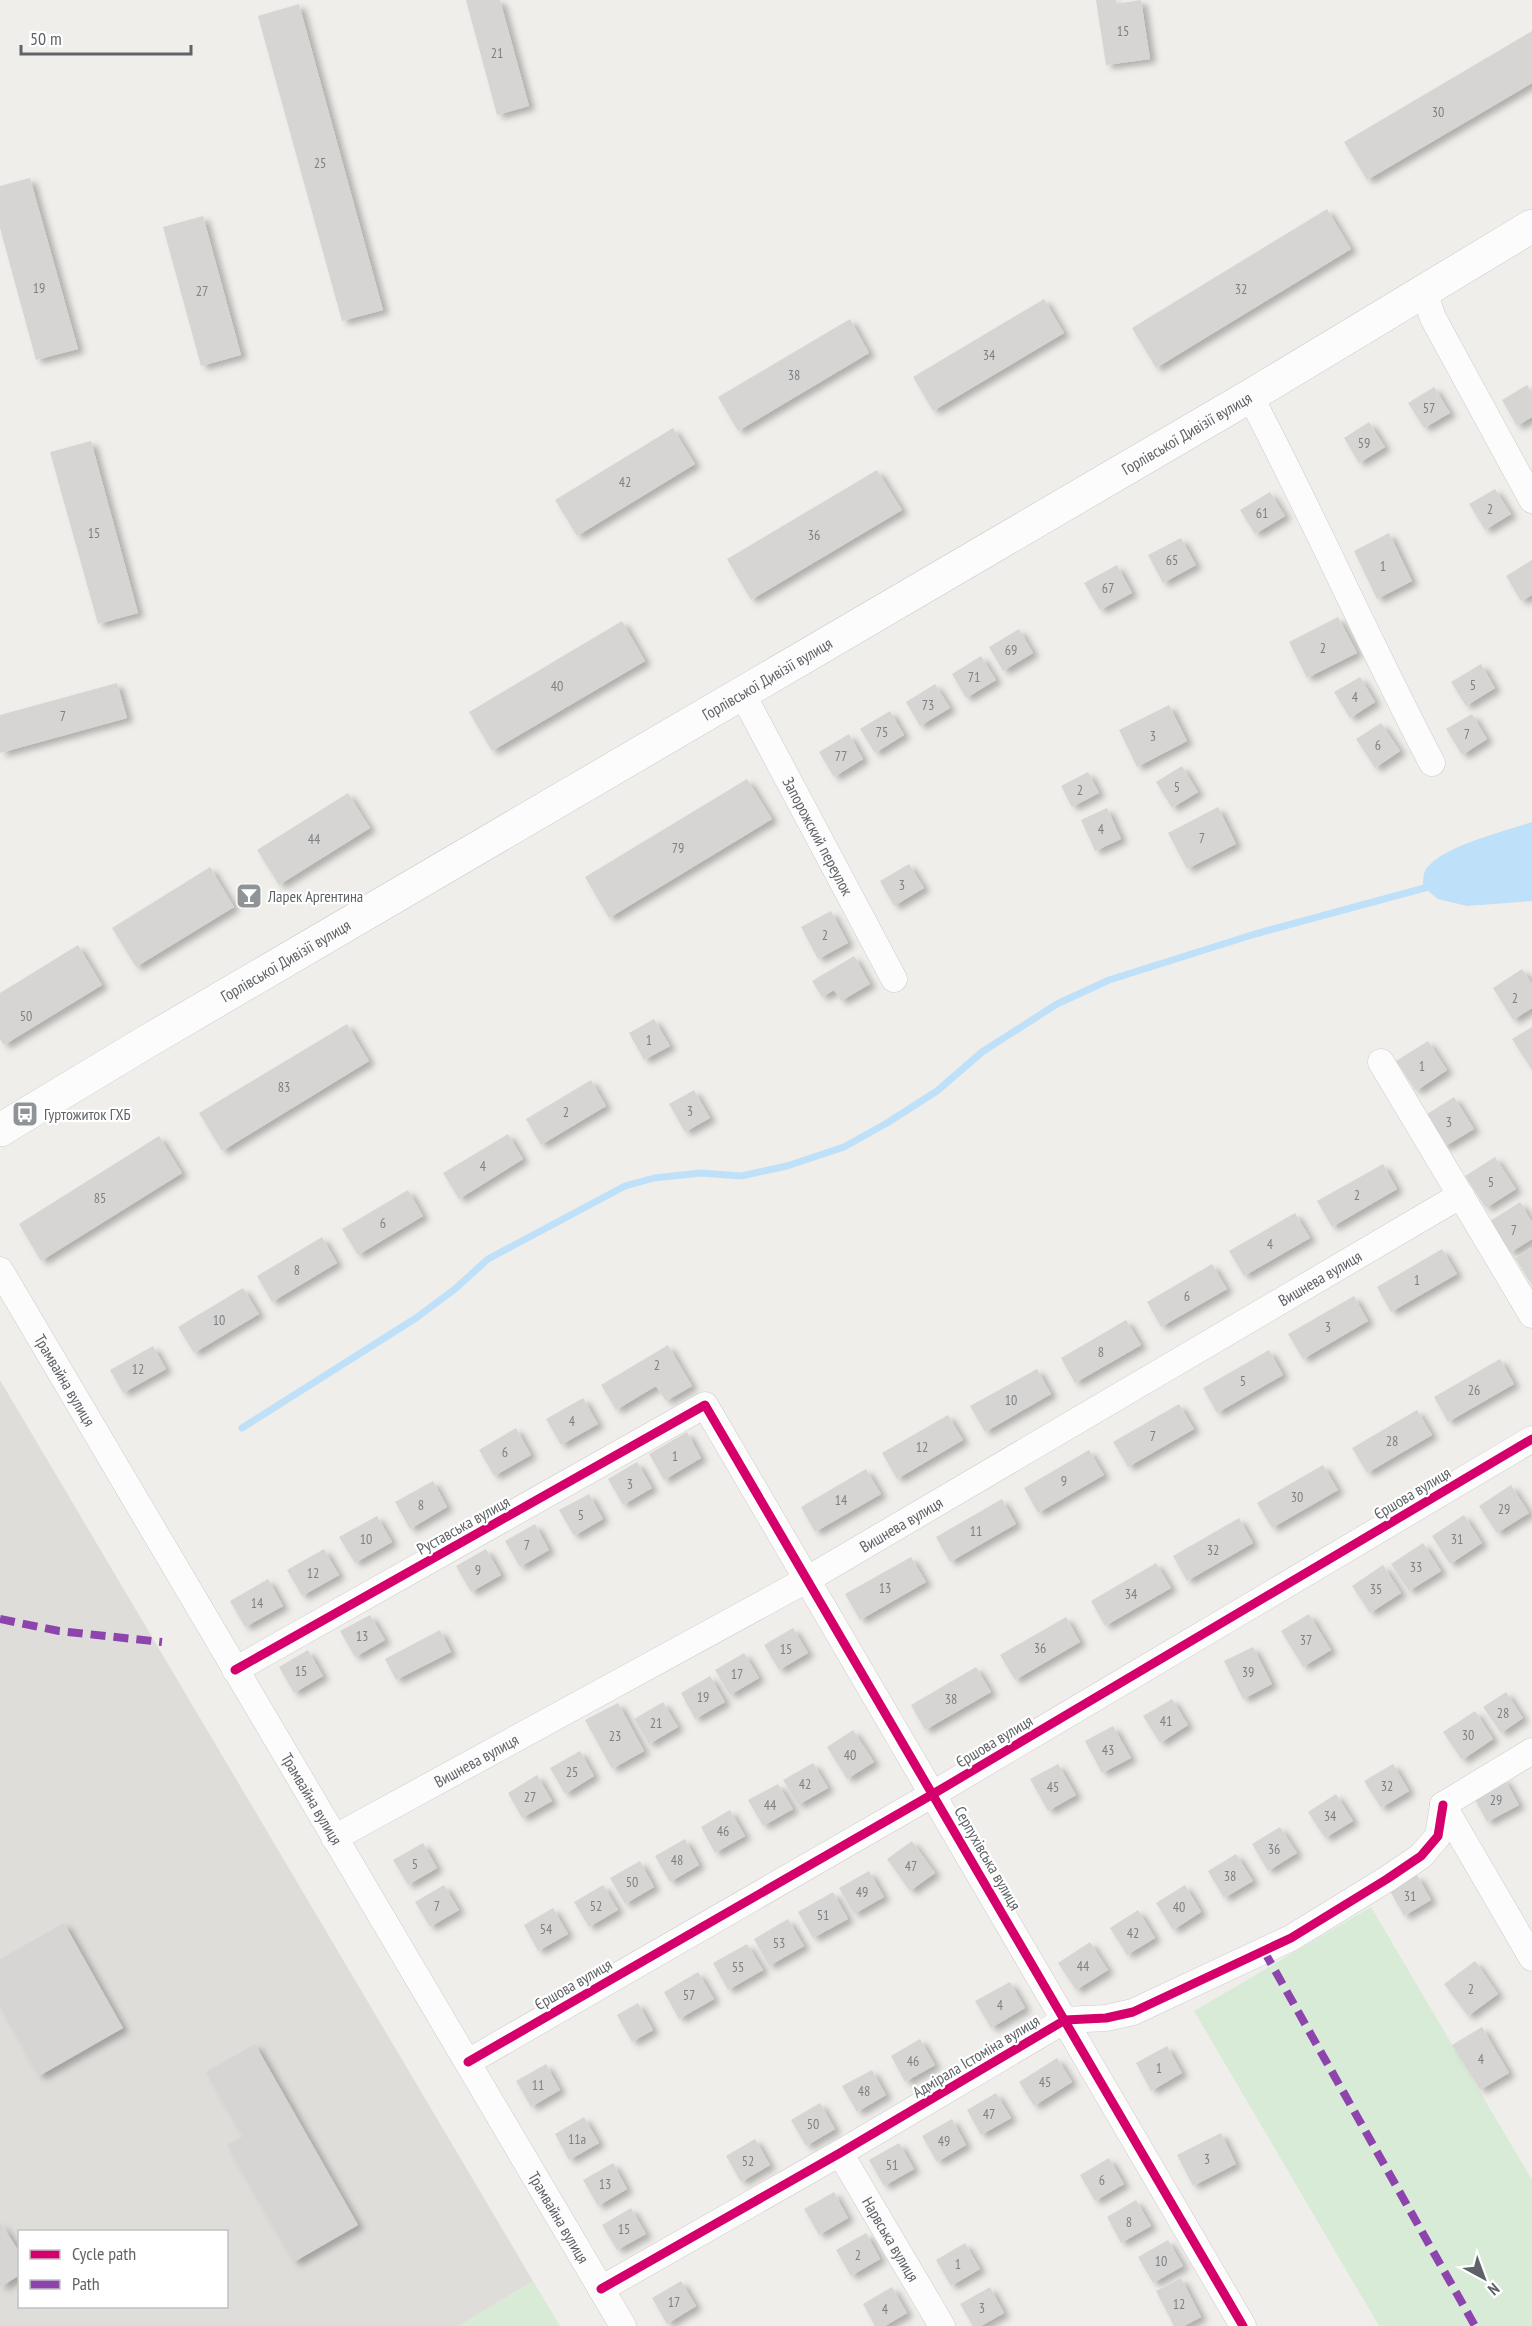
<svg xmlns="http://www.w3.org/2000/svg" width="1532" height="2326" viewBox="0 0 1532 2326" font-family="'PT Sans Narrow',sans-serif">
  <defs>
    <filter id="shadow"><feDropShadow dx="6" dy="4" stdDeviation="3" flood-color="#0004"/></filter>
  </defs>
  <rect width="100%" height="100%" fill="#efeeea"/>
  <path fill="#dfddda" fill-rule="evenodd" d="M0 1380 533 2281 459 2326H0ZM20 2232H226V2306H20Z"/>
  <path fill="#d8ebd6" d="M1371 1907 1532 2180V2326H1379L1194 2011Z
    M533 2281 560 2326H459Z"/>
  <path fill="#bfe0f9" d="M1532 822V901L1467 906 1438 899 1423 887C1423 882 1423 874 1426 869 1442 846 1505 831 1532 822Z"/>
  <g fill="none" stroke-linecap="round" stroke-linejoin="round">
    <path stroke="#bfe0f9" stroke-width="7" d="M242 1428 416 1318 455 1289 488 1259 625 1186 654 1178 701 1173 741 1176 787 1166 844 1147 887 1123 937 1091 982 1052 1057 1004 1109 980 1255 934 1432 886"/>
  </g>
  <path fill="#d6d5d3" filter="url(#shadow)" d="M466 0H500L529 106 497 115Z
    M1096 0H1116V4L1141 0 1150 59 1106 65Z
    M299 4 383 310 342 321 258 16Z
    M1532 31V83L1367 180 1344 142Z
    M30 178 78 349 36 360 0 228V186Z
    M1327 209 1351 249 1156 368 1132 328Z
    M203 216 241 355 201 366 163 227Z
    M1044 299 1064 333 933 411 913 377Z
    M850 319 869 353 738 431 718 397Z
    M1527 385 1532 393V417L1517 426 1502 400Z
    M1434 387 1450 413 1424 428 1408 403Z
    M1369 422 1385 447 1359 463 1344 438Z
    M673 428 695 464 577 536 555 500Z
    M91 441 138 613 98 624 50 452Z
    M877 470 902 510 751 600 727 559Z
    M1495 489 1511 514 1485 530 1469 504Z
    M1270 492 1285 516 1255 534 1240 510Z
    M1389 533 1412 581 1377 599 1354 551Z
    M1181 538 1196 565 1163 583 1148 555Z
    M1532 560V595L1521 601 1506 576Z
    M1117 565 1132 593 1100 610 1084 583Z
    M1338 617 1357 653 1307 678 1289 642Z
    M622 621 645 661 492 751 469 712Z
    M1019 629 1033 653 1003 671 989 647Z
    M981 656 996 680 966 698 952 674Z
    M1481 664 1495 688 1466 706 1451 682Z
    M1360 677 1375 702 1350 718 1334 692Z
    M117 683 127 718 0 753V715Z
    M935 684 950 708 920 726 906 702Z
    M1169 705 1187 741 1137 767 1119 730Z
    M890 711 904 735 875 753 860 729Z
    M1472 714 1487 739 1462 755 1446 729Z
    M1381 723 1400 751 1375 768 1356 739Z
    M849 734 863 759 834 777 819 752Z
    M1182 766 1198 792 1172 808 1156 782Z
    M1088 772 1099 793 1072 807 1061 786Z
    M747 779 772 819 609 918 585 877Z
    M348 793 370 828 279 885 257 850Z
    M1218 807 1236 844 1187 869 1168 833Z
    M1107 808 1121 839 1095 851 1081 820Z
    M909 864 924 888 894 906 880 881Z
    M210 867 234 907 136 967 112 928Z
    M831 911 848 943 818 959 801 927Z
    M78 945 102 985 4 1045 0 1039V993Z
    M854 956 870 984 841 1001 834 990 822 997 812 981Z
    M1522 969 1532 984V1008L1513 1020 1493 988Z
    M654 1019 670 1046 644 1060 629 1033Z
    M347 1024 369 1061 222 1151 199 1113Z
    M1532 1027V1070L1512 1039Z
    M1428 1041 1447 1070 1416 1091 1396 1061Z
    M591 1080 606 1106 541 1145 526 1119Z
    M694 1090 710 1118 685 1132 669 1104Z
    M1454 1097 1474 1129 1444 1147 1424 1116Z
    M508 1134 523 1159 459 1199 443 1173Z
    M159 1136 182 1173 41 1261 19 1224Z
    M1495 1157 1516 1189 1486 1208 1465 1176Z
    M1383 1164 1397 1189 1332 1227 1317 1201Z
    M408 1190 423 1216 358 1255 342 1229Z
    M1520 1202 1532 1222V1239L1510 1253 1490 1221Z
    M1295 1213 1310 1238 1244 1276 1229 1251Z
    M322 1237 337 1263 272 1302 257 1276Z
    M1532 1248V1285L1515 1258Z
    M1442 1249 1457 1274 1391 1312 1377 1287Z
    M1212 1264 1227 1289 1161 1327 1147 1302Z
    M243 1288 259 1314 194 1353 178 1327Z
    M1354 1296 1368 1321 1303 1359 1288 1334Z
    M1126 1320 1141 1345 1075 1383 1061 1358Z
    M668 1345 692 1386 666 1401 656 1386 616 1410 601 1385Z
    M153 1346 166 1369 123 1393 110 1370Z
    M1269 1350 1283 1375 1217 1413 1203 1388Z
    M1500 1359 1514 1384 1448 1422 1434 1397Z
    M1037 1369 1051 1394 985 1432 970 1406Z
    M583 1398 598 1424 561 1445 546 1419Z
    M1179 1404 1194 1429 1128 1467 1113 1442Z
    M1417 1410 1432 1435 1367 1473 1352 1448Z
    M948 1415 963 1440 897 1479 882 1453Z
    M516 1428 531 1455 494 1476 479 1450Z
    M687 1432 701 1458 664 1480 649 1454Z
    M1089 1450 1104 1475 1038 1513 1024 1488Z
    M637 1462 652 1488 623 1505 608 1479Z
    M1323 1465 1338 1490 1272 1528 1257 1503Z
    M866 1469 881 1494 815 1532 801 1507Z
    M433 1481 447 1507 410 1529 395 1502Z
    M1511 1485 1529 1513 1497 1533 1479 1506Z
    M589 1494 603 1519 574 1536 559 1510Z
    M1002 1499 1016 1524 950 1562 936 1537Z
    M1464 1515 1482 1543 1450 1564 1432 1536Z
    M377 1516 392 1542 355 1563 339 1537Z
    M1239 1518 1253 1543 1187 1581 1173 1556Z
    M535 1524 549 1550 520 1567 505 1541Z
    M1423 1543 1441 1571 1409 1591 1391 1564Z
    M324 1549 339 1575 302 1596 287 1570Z
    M486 1549 501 1575 471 1592 456 1566Z
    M911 1557 926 1582 860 1620 845 1594Z
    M1156 1563 1171 1588 1105 1626 1091 1601Z
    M1383 1565 1401 1593 1370 1613 1352 1586Z
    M268 1579 283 1606 245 1627 230 1601Z
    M1309 1614 1331 1650 1303 1667 1281 1631Z
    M370 1615 385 1640 355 1657 340 1631Z
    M1066 1617 1080 1642 1015 1680 1000 1655Z
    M793 1628 808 1653 779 1670 764 1645Z
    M440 1630 451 1652 396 1680 385 1659Z
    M1253 1647 1272 1684 1243 1699 1224 1661Z
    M308 1650 323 1676 294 1693 279 1667Z
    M744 1653 759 1678 730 1695 715 1670Z
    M976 1667 991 1692 925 1730 911 1705Z
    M710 1676 725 1702 695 1719 681 1693Z
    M1506 1692 1523 1718 1501 1733 1483 1707Z
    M1172 1699 1188 1725 1160 1743 1143 1716Z
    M663 1702 678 1727 649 1744 634 1719Z
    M618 1703 644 1751 612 1769 585 1720Z
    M1475 1711 1493 1739 1462 1760 1443 1732Z
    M1113 1726 1131 1758 1102 1773 1085 1741Z
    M853 1730 874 1762 847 1779 827 1747Z
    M580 1751 594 1776 565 1794 550 1768Z
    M813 1763 828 1788 798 1805 783 1780Z
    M1058 1764 1076 1795 1048 1811 1030 1779Z
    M1393 1764 1409 1791 1381 1808 1364 1781Z
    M537 1775 552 1801 522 1818 508 1793Z
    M1504 1778 1519 1805 1487 1822 1473 1796Z
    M778 1784 793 1809 763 1826 748 1800Z
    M1336 1794 1353 1821 1325 1838 1308 1812Z
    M730 1810 745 1836 715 1853 701 1827Z
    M1280 1827 1297 1853 1268 1871 1252 1844Z
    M685 1839 699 1865 670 1882 655 1856Z
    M912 1841 935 1873 910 1891 887 1859Z
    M423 1843 437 1868 408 1885 393 1860Z
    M1236 1854 1253 1881 1224 1898 1208 1871Z
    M640 1861 654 1887 625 1904 610 1878Z
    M869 1871 884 1897 854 1914 839 1888Z
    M1417 1875 1431 1900 1404 1916 1390 1891Z
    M444 1885 459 1910 430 1927 415 1902Z
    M603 1885 618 1910 589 1927 574 1902Z
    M1185 1885 1201 1912 1173 1930 1156 1903Z
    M833 1892 848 1919 813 1938 798 1912Z
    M553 1908 568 1934 538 1951 524 1925Z
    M1138 1910 1155 1938 1127 1955 1110 1928Z
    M788 1919 804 1946 769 1966 754 1939Z
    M64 1923 123 2028 39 2076 0 2006V1959Z
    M1090 1942 1108 1970 1076 1990 1058 1963Z
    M747 1944 763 1970 728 1990 713 1963Z
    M1475 1961 1498 1994 1468 2016 1444 1984Z
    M698 1972 714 1999 679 2019 664 1992Z
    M1010 1982 1025 2008 991 2028 975 2001Z
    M638 2003 653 2030 632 2042 617 2015Z
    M1482 2027 1509 2073 1480 2090 1452 2045Z
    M920 2039 935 2065 905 2082 891 2056Z
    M255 2044 358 2225 294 2262 227 2145 243 2136 206 2072Z
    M1167 2046 1182 2073 1151 2091 1136 2063Z
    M1057 2058 1072 2082 1034 2106 1019 2082Z
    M546 2064 560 2090 531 2107 516 2081Z
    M872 2070 886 2095 857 2112 842 2086Z
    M996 2093 1011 2118 981 2135 967 2110Z
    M820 2103 835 2129 806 2146 791 2120Z
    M584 2117 599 2143 569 2160 555 2134Z
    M952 2119 966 2145 937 2162 922 2136Z
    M1221 2133 1236 2164 1193 2186 1177 2155Z
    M755 2139 770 2165 741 2182 726 2156Z
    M899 2143 914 2169 884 2186 869 2160Z
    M1109 2158 1124 2184 1095 2201 1080 2175Z
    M613 2163 627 2189 598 2206 583 2180Z
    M834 2192 848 2218 819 2235 804 2209Z
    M1136 2200 1151 2226 1121 2243 1107 2217Z
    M631 2208 646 2234 617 2250 602 2225Z
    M0 2222 20 2253V2275L0 2287Z
    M866 2233 880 2259 851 2276 836 2250Z
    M1168 2240 1183 2266 1153 2283 1138 2257Z
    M965 2243 980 2269 951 2286 936 2260Z
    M1181 2278 1201 2317 1184 2326H1174L1156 2291Z
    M681 2281 696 2306 667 2324 652 2298Z
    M892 2287 907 2313 885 2326H875L863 2304Z
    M990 2287 1004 2313 981 2326H973L960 2304Z"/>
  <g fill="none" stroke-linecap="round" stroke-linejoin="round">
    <g stroke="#cbcccc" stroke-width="27">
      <g id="minor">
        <path d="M1424 292 1433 318 1532 500"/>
        <path d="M1250 396C1314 517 1368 642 1432 763"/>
        <path id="s1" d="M742 693 894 979"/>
        <path d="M1381 1062 1532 1315"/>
        <path id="s2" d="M0 1270 623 2326"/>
        <path d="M235 1670 705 1405 1243 2326"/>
        <path d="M1443 1805 1532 1958"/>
        <path d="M1443 1805 1532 1751"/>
        <path id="s3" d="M334 1838 808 1579 1461 1195"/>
        <path d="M468 2062 933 1794 1532 1439"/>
        <path id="s4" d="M840 2153 942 2326"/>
        <path d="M601 2289 840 2153 1065 2020 1106 2018 1133 2012 1291 1938 1387 1879 1421 1856 1438 1836 1443 1805"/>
      </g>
    </g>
    <g stroke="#cacacb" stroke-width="34">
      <g id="secondary">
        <path id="s5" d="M0 1130 146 1042 1250 396 1532 226"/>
      </g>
    </g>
    <use href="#minor" stroke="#fdfcfc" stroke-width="26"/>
    <use href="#secondary" stroke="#fdfcfc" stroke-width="33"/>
    <path stroke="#8e44ad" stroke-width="8" stroke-dasharray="15 8" stroke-linecap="butt" d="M0 1619 59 1631 162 1642
      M1264 1951 1475 2326"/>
    <g stroke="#fff" stroke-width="13">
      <path id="cycleway" d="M235 1670 705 1405 1243 2326
        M468 2062 933 1794 1532 1439
        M601 2289 840 2153 1065 2020 1106 2018 1133 2012 1291 1938 1387 1879 1421 1856 1438 1836 1443 1805"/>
    </g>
    <use href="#cycleway" stroke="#d6006c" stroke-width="9"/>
  </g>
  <defs>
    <g id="bar-square" transform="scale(1.35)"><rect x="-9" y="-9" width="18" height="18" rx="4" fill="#919496" stroke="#fff"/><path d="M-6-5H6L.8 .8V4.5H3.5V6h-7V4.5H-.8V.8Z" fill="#fff"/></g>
    <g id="bus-square" transform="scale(1.35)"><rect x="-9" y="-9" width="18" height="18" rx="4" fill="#919496" stroke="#fff"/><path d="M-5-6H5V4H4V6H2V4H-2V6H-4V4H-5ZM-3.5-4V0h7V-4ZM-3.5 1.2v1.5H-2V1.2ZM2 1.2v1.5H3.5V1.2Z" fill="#fff"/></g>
  </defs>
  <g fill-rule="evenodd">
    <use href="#bar-square" x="249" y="896"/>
    <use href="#bus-square" x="25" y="1114"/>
  </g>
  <g text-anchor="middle" stroke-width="4.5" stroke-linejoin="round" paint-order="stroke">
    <g font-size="14" fill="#7e8184">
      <text x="1123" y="36">15</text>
      <text x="497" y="58">21</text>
      <text x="1438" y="117">30</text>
      <text x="320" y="168">25</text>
      <text x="39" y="293">19</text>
      <text x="1241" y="294">32</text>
      <text x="202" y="296">27</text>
      <text x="989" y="360">34</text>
      <text x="794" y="380">38</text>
      <text x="1429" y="413">57</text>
      <text x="1364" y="448">59</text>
      <text x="625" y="487">42</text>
      <text x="1490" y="514">2</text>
      <text x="1262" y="518">61</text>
      <text x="94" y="538">15</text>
      <text x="814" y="540">36</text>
      <text x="1172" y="565">65</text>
      <text x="1383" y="571">1</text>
      <text x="1108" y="593">67</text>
      <text x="1323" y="653">2</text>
      <text x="1011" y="655">69</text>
      <text x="974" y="682">71</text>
      <text x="1473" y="690">5</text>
      <text x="557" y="691">40</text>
      <text x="1355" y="702">4</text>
      <text x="928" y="710">73</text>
      <text x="63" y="721">7</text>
      <text x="882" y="737">75</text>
      <text x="1467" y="739">7</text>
      <text x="1153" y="741">3</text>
      <text x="1378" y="750">6</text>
      <text x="841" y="761">77</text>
      <text x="1177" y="792">5</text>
      <text x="1080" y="795">2</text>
      <text x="1101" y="834">4</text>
      <text x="1202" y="843">7</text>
      <text x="314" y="844">44</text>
      <text x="678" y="853">79</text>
      <text x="902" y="890">3</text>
      <text x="825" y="940">2</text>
      <text x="1515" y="1003">2</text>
      <text x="26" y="1021">50</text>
      <text x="649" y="1045">1</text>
      <text x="1422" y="1071">1</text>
      <text x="284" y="1092">83</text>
      <text x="690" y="1116">3</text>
      <text x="566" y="1117">2</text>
      <text x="1449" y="1127">3</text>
      <text x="483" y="1171">4</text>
      <text x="1491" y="1187">5</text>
      <text x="1357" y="1200">2</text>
      <text x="100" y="1203">85</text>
      <text x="383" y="1228">6</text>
      <text x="1514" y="1235">7</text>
      <text x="1270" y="1249">4</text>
      <text x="297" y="1275">8</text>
      <text x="1417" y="1285">1</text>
      <text x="1187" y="1301">6</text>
      <text x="219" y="1325">10</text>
      <text x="1328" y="1332">3</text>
      <text x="1101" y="1357">8</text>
      <text x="657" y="1370">2</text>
      <text x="138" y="1374">12</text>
      <text x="1243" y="1386">5</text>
      <text x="1474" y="1395">26</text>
      <text x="1011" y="1405">10</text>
      <text x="572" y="1426">4</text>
      <text x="1153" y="1441">7</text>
      <text x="1392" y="1446">28</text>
      <text x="922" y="1452">12</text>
      <text x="505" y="1457">6</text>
      <text x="675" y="1461">1</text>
      <text x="1064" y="1486">9</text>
      <text x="630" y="1489">3</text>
      <text x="1297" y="1502">30</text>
      <text x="841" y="1505">14</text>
      <text x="421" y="1510">8</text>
      <text x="1504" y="1514">29</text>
      <text x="581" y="1520">5</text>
      <text x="976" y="1536">11</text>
      <text x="366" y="1544">10</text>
      <text x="1457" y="1544">31</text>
      <text x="527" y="1550">7</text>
      <text x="1213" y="1555">32</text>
      <text x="1416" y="1572">33</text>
      <text x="478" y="1575">9</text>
      <text x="313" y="1578">12</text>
      <text x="885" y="1593">13</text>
      <text x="1376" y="1594">35</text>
      <text x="1131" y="1599">34</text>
      <text x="257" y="1608">14</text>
      <text x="362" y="1641">13</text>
      <text x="1306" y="1645">37</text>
      <text x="1040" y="1653">36</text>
      <text x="786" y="1654">15</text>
      <text x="301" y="1676">15</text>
      <text x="1248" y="1677">39</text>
      <text x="737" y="1679">17</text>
      <text x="703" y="1702">19</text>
      <text x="951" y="1704">38</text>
      <text x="1503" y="1718">28</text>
      <text x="1166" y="1726">41</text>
      <text x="656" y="1728">21</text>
      <text x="1468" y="1740">30</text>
      <text x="615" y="1741">23</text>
      <text x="1108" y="1755">43</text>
      <text x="850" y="1760">40</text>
      <text x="572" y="1777">25</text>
      <text x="805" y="1789">42</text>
      <text x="1387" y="1791">32</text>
      <text x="1053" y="1792">45</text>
      <text x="530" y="1802">27</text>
      <text x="1496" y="1805">29</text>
      <text x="770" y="1810">44</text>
      <text x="1330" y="1821">34</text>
      <text x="723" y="1836">46</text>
      <text x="1274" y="1854">36</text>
      <text x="677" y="1865">48</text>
      <text x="415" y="1869">5</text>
      <text x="911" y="1871">47</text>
      <text x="1230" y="1881">38</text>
      <text x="632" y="1887">50</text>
      <text x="862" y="1897">49</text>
      <text x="1410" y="1901">31</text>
      <text x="437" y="1911">7</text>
      <text x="596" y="1911">52</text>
      <text x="1179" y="1912">40</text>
      <text x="823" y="1920">51</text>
      <text x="546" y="1934">54</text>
      <text x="1133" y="1938">42</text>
      <text x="779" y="1948">53</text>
      <text x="1083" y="1971">44</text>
      <text x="738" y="1972">55</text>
      <text x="1471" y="1994">2</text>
      <text x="689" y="2000">57</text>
      <text x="1000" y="2010">4</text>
      <text x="1481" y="2064">4</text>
      <text x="913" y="2066">46</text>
      <text x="1159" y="2073">1</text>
      <text x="1045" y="2087">45</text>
      <text x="538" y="2090">11</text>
      <text x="864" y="2096">48</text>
      <text x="989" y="2119">47</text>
      <text x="813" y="2129">50</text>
      <text x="577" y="2144">11а</text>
      <text x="944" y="2146">49</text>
      <text x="1207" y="2164">3</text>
      <text x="748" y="2166">52</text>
      <text x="892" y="2170">51</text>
      <text x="1102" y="2185">6</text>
      <text x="605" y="2189">13</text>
      <text x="1129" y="2227">8</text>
      <text x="624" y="2234">15</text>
      <text x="858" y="2260">2</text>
      <text x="1161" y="2266">10</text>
      <text x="958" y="2269">1</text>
      <text x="674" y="2307">17</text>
      <text x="1179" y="2309">12</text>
      <text x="982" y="2313">3</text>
      <text x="885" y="2314">4</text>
    </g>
    <g font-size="16" fill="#5f6368" stroke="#fff">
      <text dy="6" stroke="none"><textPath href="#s5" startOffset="1376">Горлівської Дивізії вулиця</textPath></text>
      <text dy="6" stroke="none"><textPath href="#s5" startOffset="890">Горлівської Дивізії вулиця</textPath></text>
      <text dy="6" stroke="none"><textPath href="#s1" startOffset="162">Запорожский переулок</textPath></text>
      <text dy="6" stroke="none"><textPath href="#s5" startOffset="332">Горлівської Дивізії вулиця</textPath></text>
      <text dy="6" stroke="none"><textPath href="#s3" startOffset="1134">Вишнева вулиця</textPath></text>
      <text dy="6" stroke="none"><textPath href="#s2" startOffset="128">Трамвайна вулиця</textPath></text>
      <text transform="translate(1412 1493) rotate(-31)" y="6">Єршова вулиця</text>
      <text dy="6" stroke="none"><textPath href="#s3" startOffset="648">Вишнева вулиця</textPath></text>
      <text transform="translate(463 1525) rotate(-29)" y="6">Руставська вулиця</text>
      <text transform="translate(994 1741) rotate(-31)" y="6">Єршова вулиця</text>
      <text dy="6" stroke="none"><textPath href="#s3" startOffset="162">Вишнева вулиця</textPath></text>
      <text dy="6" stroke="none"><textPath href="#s2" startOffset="614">Трамвайна вулиця</textPath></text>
      <text transform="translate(988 1858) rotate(60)" y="6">Серпухівська вулиця</text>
      <text transform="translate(573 1984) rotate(-30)" y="6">Єршова вулиця</text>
      <text transform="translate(976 2056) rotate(-31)" y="6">Адмірала Істоміна вулиця</text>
      <text dy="6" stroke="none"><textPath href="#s2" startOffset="1100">Трамвайна вулиця</textPath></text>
      <text dy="6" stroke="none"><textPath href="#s4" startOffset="100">Нарвська вулиця</textPath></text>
    </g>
    <g font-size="16" fill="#5f6368" stroke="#fff" text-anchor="start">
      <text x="268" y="902">Ларек Аргентина</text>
      <text x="44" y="1120">Гуртожиток ГХБ</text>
    </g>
  </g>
  <rect x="18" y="2230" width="210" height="78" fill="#ffffff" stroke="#bfc1c3" stroke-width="1.5"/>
  <rect x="30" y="2250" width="30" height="9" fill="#d6006c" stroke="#bfc1c3" stroke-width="1.5"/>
  <text x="72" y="2260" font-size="18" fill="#5f6368">Cycle path</text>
  <rect x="30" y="2280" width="30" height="9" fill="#8e44ad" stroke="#bfc1c3" stroke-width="1.5"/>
  <text x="72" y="2290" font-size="18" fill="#5f6368">Path</text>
  <g transform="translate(1484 2278) rotate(139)" stroke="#ffffff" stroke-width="4.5" paint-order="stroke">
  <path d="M0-4.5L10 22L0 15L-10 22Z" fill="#5f6368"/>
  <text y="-9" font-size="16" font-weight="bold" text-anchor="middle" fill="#5f6368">N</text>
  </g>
  <path d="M21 45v9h170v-9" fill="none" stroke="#5f6368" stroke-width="3"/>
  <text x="30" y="45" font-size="18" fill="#5f6368" stroke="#ffffff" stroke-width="4.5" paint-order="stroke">50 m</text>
</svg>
